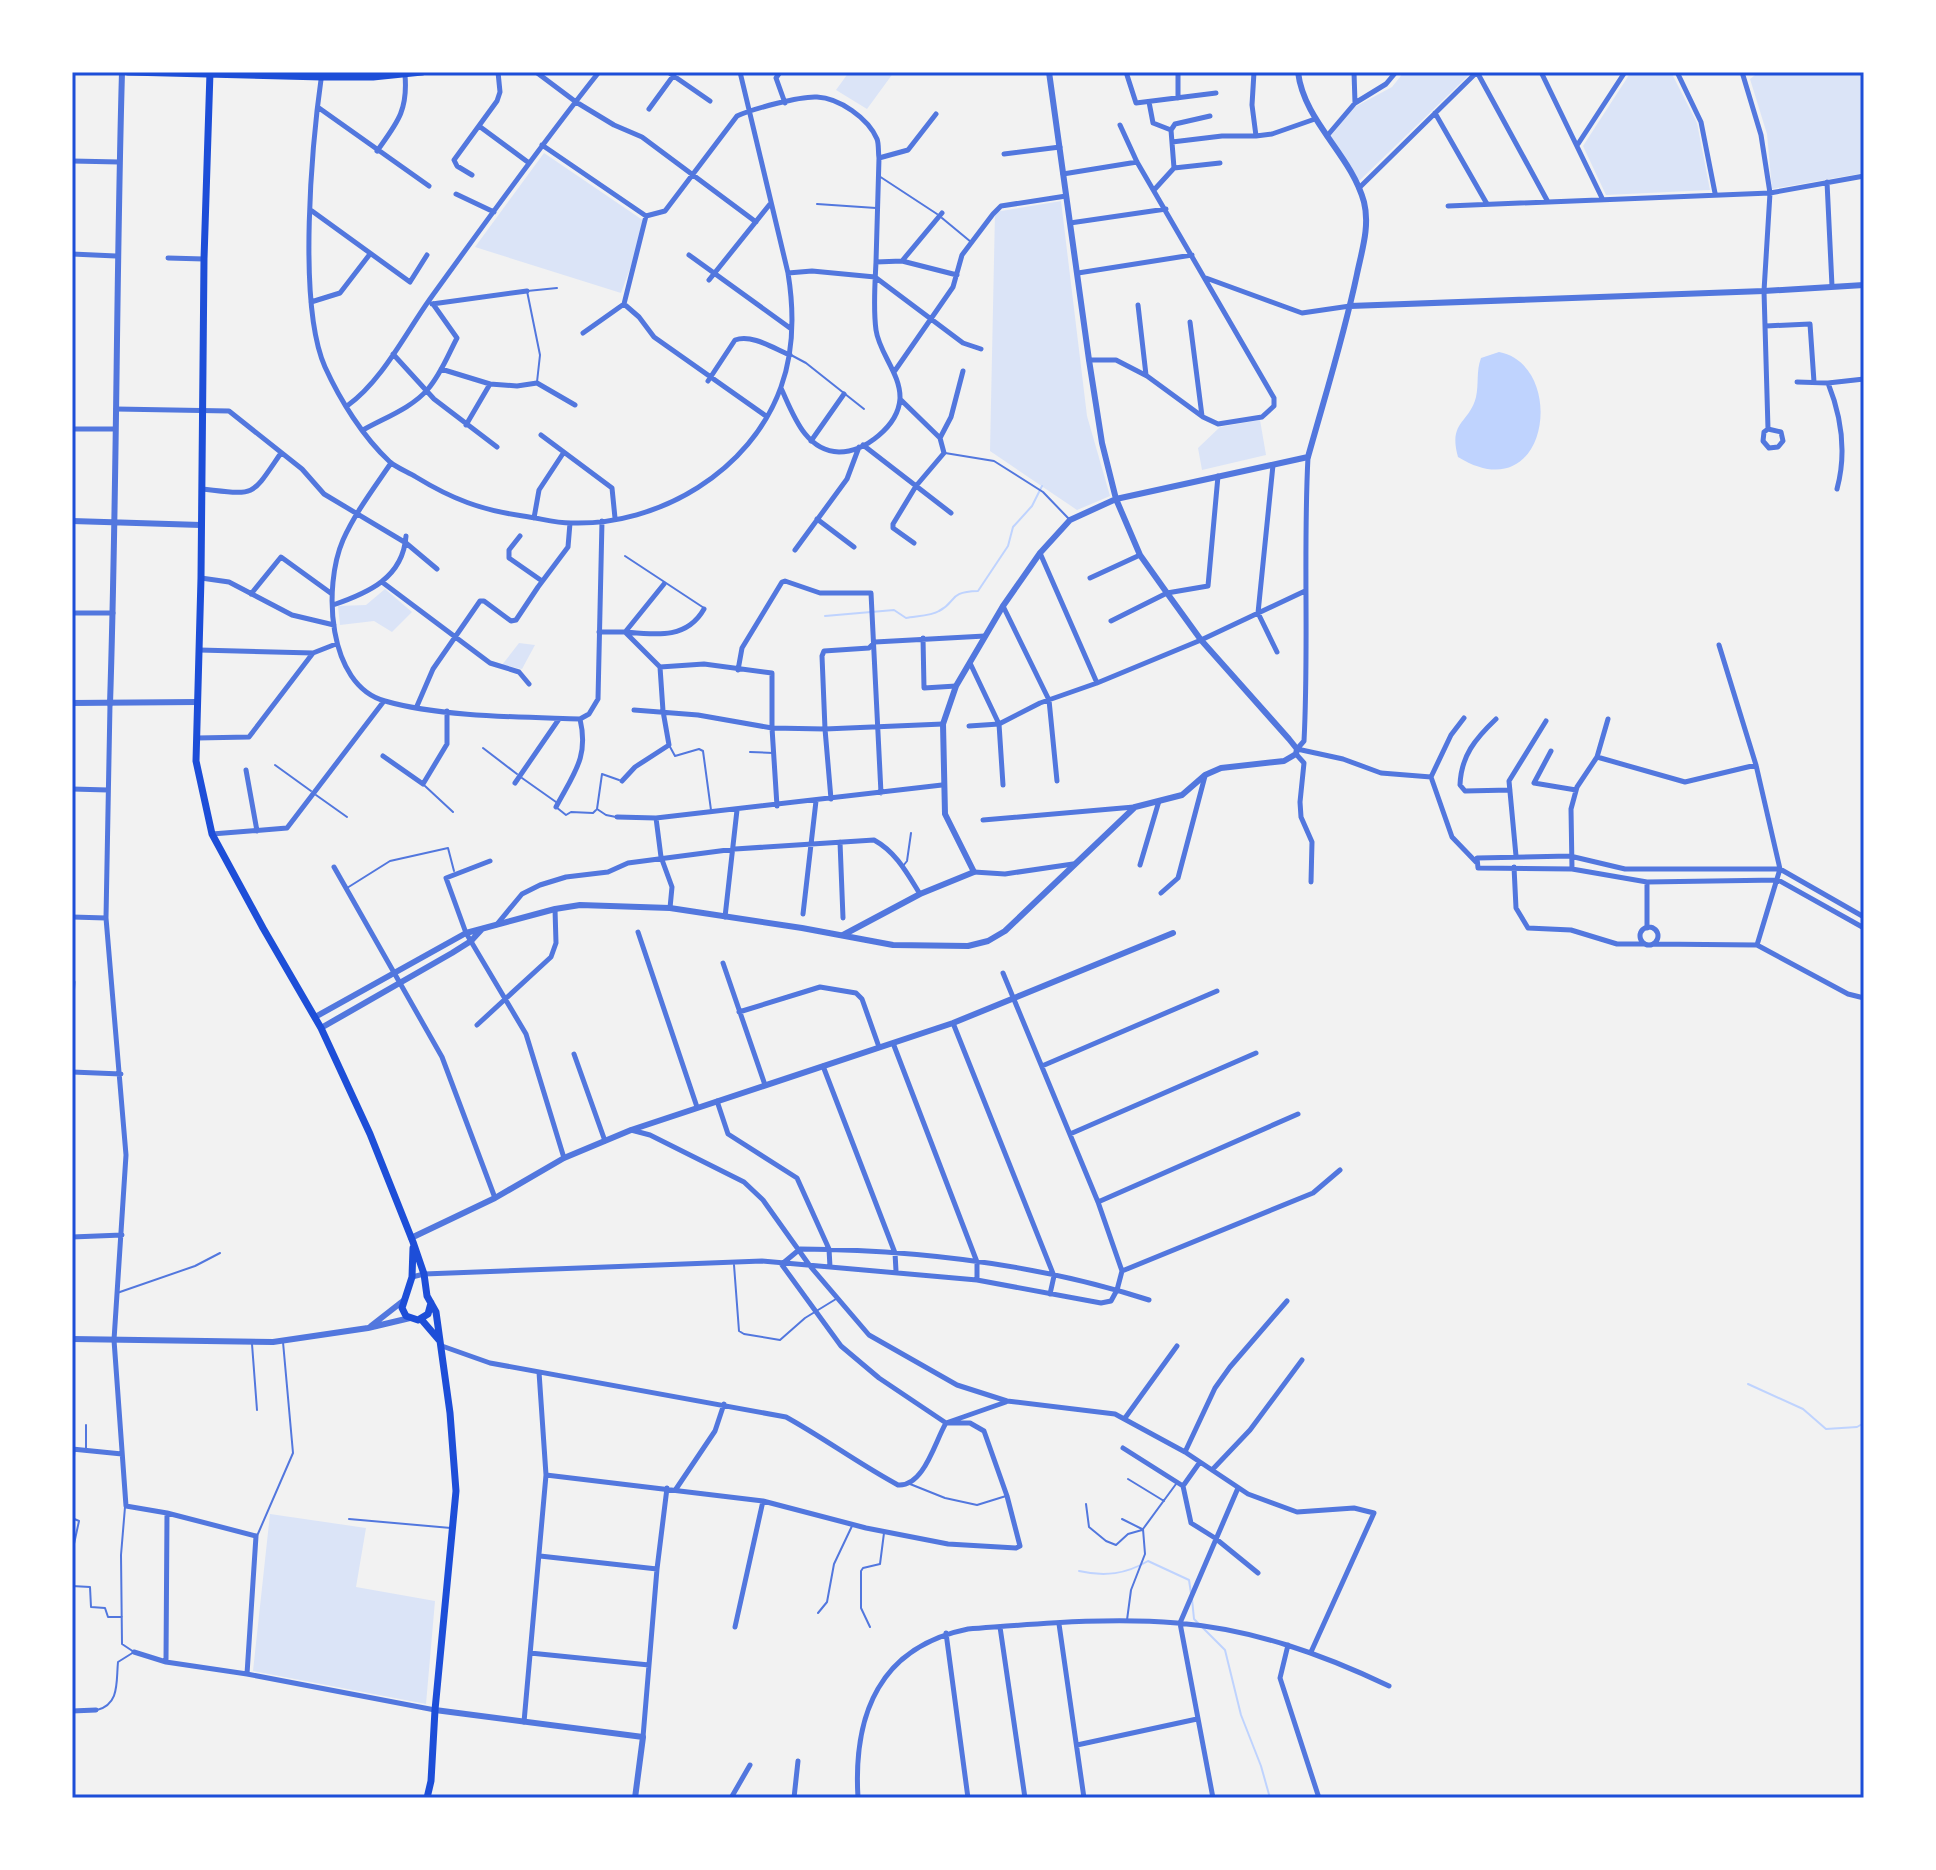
<svg xmlns="http://www.w3.org/2000/svg" width="1936" height="1870" viewBox="0 0 1936 1870" font-family="'PT Sans Narrow',sans-serif">
  <rect width="100%" height="100%" fill="#f2f2f2"/>
  <path fill="#dbe4f7" d="M849 72H894L867 109 836 90Z
    M1404 72H1472L1359 181 1330 137 1353 108 1392 87Z
    M1631 72H1671L1697 123 1710 190 1606 195 1583 146Z
    M1759 72H1864V173L1772 189 1767 134 1750 79Z
    M544 153 644 221 635 255 621 293 475 247Z
    M1061 201 1087 416 1110 496 1077 510 990 451 995 212Z
    M1260 420 1266 455 1202 470 1198 448 1220 427Z
    M385 589 412 612 392 632 374 621 340 625 338 606 366 605Z
    M519 643 535 645 522 669 502 665Z
    M270 1514 366 1528 356 1587 435 1601 426 1704 253 1671Z"/>
  <path fill="#bfd3fe" d="M1499 352C1568 365 1549 513 1458 457 1448 421 1469 424 1476 397 1479 384 1476 371 1481 358Z"/>
  <g fill="none" stroke-linecap="round" stroke-linejoin="round">
    <path stroke="#bfd3fe" stroke-width="2" d="M825 616 894 610 906 618C915 616 931 616 939 611 958 601 947 592 978 591L1008 546 1013 527 1032 506 1042 486
      M1748 1384 1803 1409 1826 1429 1857 1427 1864 1423
      M1079 1571C1105 1577 1126 1574 1148 1561L1189 1580 1191 1593
      M1192 1599 1194 1619 1198 1623
      M1203 1628 1225 1650 1241 1715 1261 1766 1270 1798"/>
    <path stroke="#5277de" stroke-width="2" d="M879 176 937 214
      M817 204 876 208
      M942 218 971 242
      M791 355 806 363 864 409
      M537 382 540 355 527 291 557 288
      M945 453 994 461 1043 492 1069 519
      M625 556 704 608
      M669 745 675 756 699 749 703 751 711 810
      M483 748 517 774
      M750 752 773 753
      M275 765 311 791
      M522 778 556 802
      M425 786 453 812
      M316 795 347 817
      M556 807 566 815 571 812 593 813 596 810
      M616 817 606 815 597 809 602 774 619 780
      M903 866 907 861 911 833
      M347 888 390 861 448 848 454 871
      M734 1265 739 1331 744 1334 780 1340 805 1318 836 1299
      M117 1293 195 1266 220 1253
      M252 1344 257 1410
      M86 1425V1448
      M1128 1479 1164 1501
      M910 1484 945 1498 977 1505 1006 1496
      M1086 1504 1089 1527 1106 1541 1116 1545 1128 1534 1142 1530
      M72 1518 79 1521 72 1553
      M349 1519 451 1528
      M1122 1519 1142 1529
      M257 1536 293 1453 283 1342
      M72 1586 90 1587 91 1607 105 1608 108 1617H122
      M818 1613 827 1602 834 1564 852 1526
      M1127 1620 1131 1590 1145 1554 1143 1529 1176 1484
      M870 1627 861 1608V1571L863 1568 880 1564 884 1533
      M97 1710C120 1704 116 1682 118 1662L134 1652 122 1644 121 1555 125 1507"/>
    <path stroke="#5277de" stroke-width="5" d="M322 72C312 142 297 304 325 367 340 400 363 437 390 462 397 468 408 472 416 477 452 499 481 510 523 516 539 518 555 523 571 523 659 526 751 471 781 387 794 351 794 310 788 273L740 72
      M536 72 576 102 614 125 642 137 756 222
      M668 72 710 101
      M780 72 776 78 785 103
      M1126 72 1136 103 1216 93
      M1178 72V98
      M1254 72 1252 105 1256 136
      M1354 72 1355 103
      M1477 72 1548 202
      M1541 72 1602 198
      M1677 72 1701 122 1715 193
      M1742 72 1761 135 1770 193 1764 291 1768 429 1764 432 1763 441 1769 448 1778 447 1783 441 1781 432 1768 429
      M1149 102 1153 123 1171 130
      M319 108 429 186
      M649 109 676 72
      M1435 113 1487 204
      M479 126 529 163
      M1327 136 1355 103 1386 84 1396 72
      M1172 142 1222 136H1256L1272 134 1315 119
      M1578 144 1625 72
      M542 145 646 216 665 211 737 116C752 109 800 96 817 97 839 98 868 118 877 139 879 144 878 152 879 158 878 192 877 227 876 262 875 284 873 308 876 330 879 353 901 374 900 399 898 426 865 452 839 452 805 451 793 414 781 388
      M377 151C397 123 408 111 405 75
      M1004 154 1060 147
      M879 158 908 150 936 114
      M72 161 119 162
      M1174 168 1220 163
      M1063 174 1137 162
      M472 175 457 166 454 160 497 101 500 92 498 72
      M1827 182 1832 286
      M1359 188 1477 72
      M1154 190 1174 168 1171 130 1175 124 1210 116
      M456 194 494 212
      M1448 206 1770 193 1864 176
      M312 211 410 282 427 255
      M1070 223 1166 209
      M72 254 116 256
      M689 255 790 328
      M168 258 204 259
      M902 261 942 213
      M876 262 902 261 957 275
      M788 273 812 271 875 277 963 343 981 349
      M1078 273 1192 255
      M1206 278 1302 313 1350 306
      M709 280 770 204
      M311 302 340 293 370 254
      M432 304 527 291
      M624 304 639 317 654 337 766 416
      M1138 305 1146 375
      M1190 322 1202 416
      M1766 326 1810 324 1814 382
      M583 333 624 304 646 216
      M393 354 434 399 497 447
      M1089 360H1116L1147 376 1203 417 1218 424 1262 417 1274 406V398L1137 162 1120 125
      M441 369 490 384
      M894 372 953 287 962 255 993 214 1001 206 1066 196
      M708 381 735 340C752 334 773 348 790 355
      M1797 382 1828 383 1864 379
      M1828 383C1842 418 1847 452 1837 489
      M900 399 940 438 944 453 916 486 893 524V528L914 543
      M347 406C382 381 405 334 430 299 485 223 540 146 599 72
      M116 409 229 411 302 469 324 494 406 543 437 569
      M466 425 490 384 517 386 537 383 575 405
      M72 429H115
      M363 430C384 418 412 408 428 389 441 374 448 355 457 338L433 304
      M541 435 612 488 615 518
      M940 438 951 417 963 371
      M811 441 844 394
      M863 445 951 513
      M1308 457C1303 552 1309 646 1304 741L1297 749 1343 759 1381 773 1431 777 1452 837 1476 862
      M391 463C374 488 355 513 343 540 323 586 327 685 385 701 440 717 523 717 580 719L589 714 598 699 602 521
      M1273 465 1258 613 1277 652
      M202 489C257 495 250 498 281 453
      M534 518 539 490 564 452
      M817 519 854 547
      M520 536 509 550V558L542 581
      M795 550 847 479 859 447
      M1040 553 1097 683
      M201 578 229 582 292 615 334 625
      M1090 578 1140 555
      M382 582 490 663 519 672 529 684
      M251 594 281 557 332 594
      M333 605C368 593 403 578 406 536
      M1003 606 1049 700 1057 781
      M72 613H113
      M1111 621 1167 593 1208 586 1218 476
      M626 631 664 584
      M599 632H625L660 667 704 664 772 673V728L777 806
      M626 632C657 635 687 639 704 609
      M923 638 924 688 956 686
      M1719 645 1756 765 1780 869 1757 945
      M199 650 313 653
      M970 663 999 724 1003 785
      M738 670 742 648 782 582 785 581 820 593H871L881 793
      M110 704 106 918 126 1155 114 1340 126 1506 167 1513 256 1536 247 1674
      M417 706 433 669 480 601H484L511 621 516 620 538 587 568 547 570 523
      M634 710 698 715 772 728 825 729 943 724
      M1496 719C1475 739 1461 756 1460 785L1465 791 1510 790
      M969 726 999 724 1040 703 1097 683 1201 640 1305 591
      M197 738 249 737 313 653 336 644
      M1551 751 1534 783 1576 790
      M1296 754 1304 763 1300 802 1301 817 1312 842 1311 882
      M383 756 423 784 447 744V711
      M1597 757 1685 782 1756 765
      M246 770 257 831
      M1431 777 1451 735 1464 718
      M622 781 635 767 669 745 663 711 660 667
      M515 783 559 719
      M72 789 108 790
      M831 799 825 729 822 656 824 651 869 648 875 642 985 636
      M556 807C574 773 589 757 580 719
      M617 817 656 818 942 785
      M656 818 661 857 672 887 670 908
      M983 820 1134 807
      M212 834 287 828 384 701
      M840 842 843 918
      M1516 856 1509 781 1546 721
      M490 861 446 878 466 933 526 1034 564 1158
      M1140 865 1159 801
      M334 867 442 1057 495 1198
      M1514 867 1516 908 1528 928 1571 930 1617 944H1644
      M1572 869 1571 809 1577 787 1597 757 1608 719
      M974 872 1005 874 1073 864
      M1647 882V928
      M1161 893 1178 878 1205 776
      M803 914 816 801
      M72 917 106 918
      M725 917 737 810
      M1864 917 1780 869H1625L1570 856 1477 858 1478 868 1572 869 1647 882 1778 880 1864 928
      M498 923 522 894 540 885 566 877 608 872 628 863 735 849 874 840C896 852 907 873 920 894
      M1640 936a9 9 0 1 1 18 0a9 9 0 1 1-18 0Z
      M638 932 697 1107
      M1653 944 1757 945 1848 994 1864 998
      M723 963 765 1085
      M72 997 73 982
      M739 1012 820 987 856 993 862 999 879 1047
      M953 1023 1054 1276 1050 1294
      M477 1025 551 957 556 943 555 909
      M893 1043 977 1262V1280
      M574 1054 605 1141
      M823 1066 895 1253 896 1271
      M1042 1066 1217 991
      M72 1072 121 1074
      M717 1101 728 1134 797 1178 829 1249 830 1267
      M631 1130 650 1135 744 1182 763 1200 810 1266 869 1335 957 1385 1007 1401 1115 1414 1185 1452 1248 1494 1297 1512 1354 1508 1374 1513 1311 1652
      M1070 1134 1256 1053
      M1098 1202 1298 1114
      M72 1237 122 1235
      M782 1264 800 1249C916 1250 1038 1264 1149 1300
      M1122 1271 1313 1193 1340 1170
      M412 1277 424 1274 762 1261 977 1280 1101 1303 1111 1301 1117 1290 1122 1271 1098 1202 1003 973
      M442 1346 490 1363 786 1417C824 1438 859 1464 898 1485 924 1487 935 1441 946 1423L1006 1402
      M1125 1418 1177 1346
      M1123 1448 1183 1486
      M72 1449 122 1454
      M1185 1452 1215 1388 1230 1367 1287 1301
      M72 1464 73 1449
      M1212 1470 1250 1430 1302 1360
      M546 1475 763 1501 866 1528 948 1544 1016 1548 1020 1546 1007 1496 984 1431 970 1423H946L879 1378 841 1346 782 1265
      M1183 1486 1191 1523 1215 1538 1258 1573
      M1183 1486 1200 1462
      M676 1489 715 1431 724 1404
      M540 1556 657 1569
      M1059 1624 1084 1798
      M735 1627 763 1501
      M1000 1627 1025 1798
      M946 1633 968 1798
      M1288 1645 1280 1678 1319 1798
      M134 1652 166 1662 247 1674 435 1710
      M530 1653 649 1665
      M166 1662 167 1513
      M72 1711 96 1710
      M524 1722 546 1475 539 1372
      M643 1737 657 1569 667 1488
      M1077 1745 1197 1719
      M731 1798 750 1765
      M794 1798 798 1761
      M858 1798C853 1715 879 1647 968 1629 1037 1624 1108 1617 1177 1623 1252 1629 1322 1654 1389 1686
      M1213 1798 1180 1623 1238 1488"/>
    <path stroke="#5277de" stroke-width="6" d="M1350 306 1764 291 1864 285
      M72 521 201 525
      M72 703 197 702
      M110 704C117 493 116 283 122 72
      M843 935 920 894 974 872 945 814 943 724 956 686 1003 606 1040 553 1070 520 1116 499 1308 457C1325 396 1344 336 1357 274 1362 250 1370 226 1364 202 1351 154 1304 122 1298 72
      M315 1017 466 933 555 909 580 905 670 908 802 928 893 945 968 946 988 941 1005 931 1135 807 1182 795 1205 775 1221 768 1284 761 1296 754 1297 749 1289 739 1201 640 1167 593 1140 555 1116 499 1102 443 1089 360 1049 72
      M321 1028 452 953 471 941 482 929
      M411 1238 495 1198 564 1158 631 1130 953 1023 1173 933
      M371 1326 403 1301
      M72 1339 273 1342 368 1328 410 1318
      M435 1710 643 1737 635 1798"/>
    <path stroke="#1d4ed8" stroke-width="7" d="M128 72 322 77H373L422 72
      M210 72 204 259 201 578 196 761 212 834 263 928 321 1028 370 1134 413 1242 424 1274 427 1296 436 1312 450 1413 456 1491 435 1710 431 1781 427 1798
      M413 1248 412 1277 402 1308 406 1316 418 1320 428 1314 431 1303
      M421 1319 439 1340"/>
  </g>
  <rect width="1936" height="1870" fill="none" stroke="#ffffff" stroke-width="148"/>
  <rect x="74" y="74" width="1788" height="1722" fill="none" stroke="#1d4ed8" stroke-width="3"/>
</svg>
